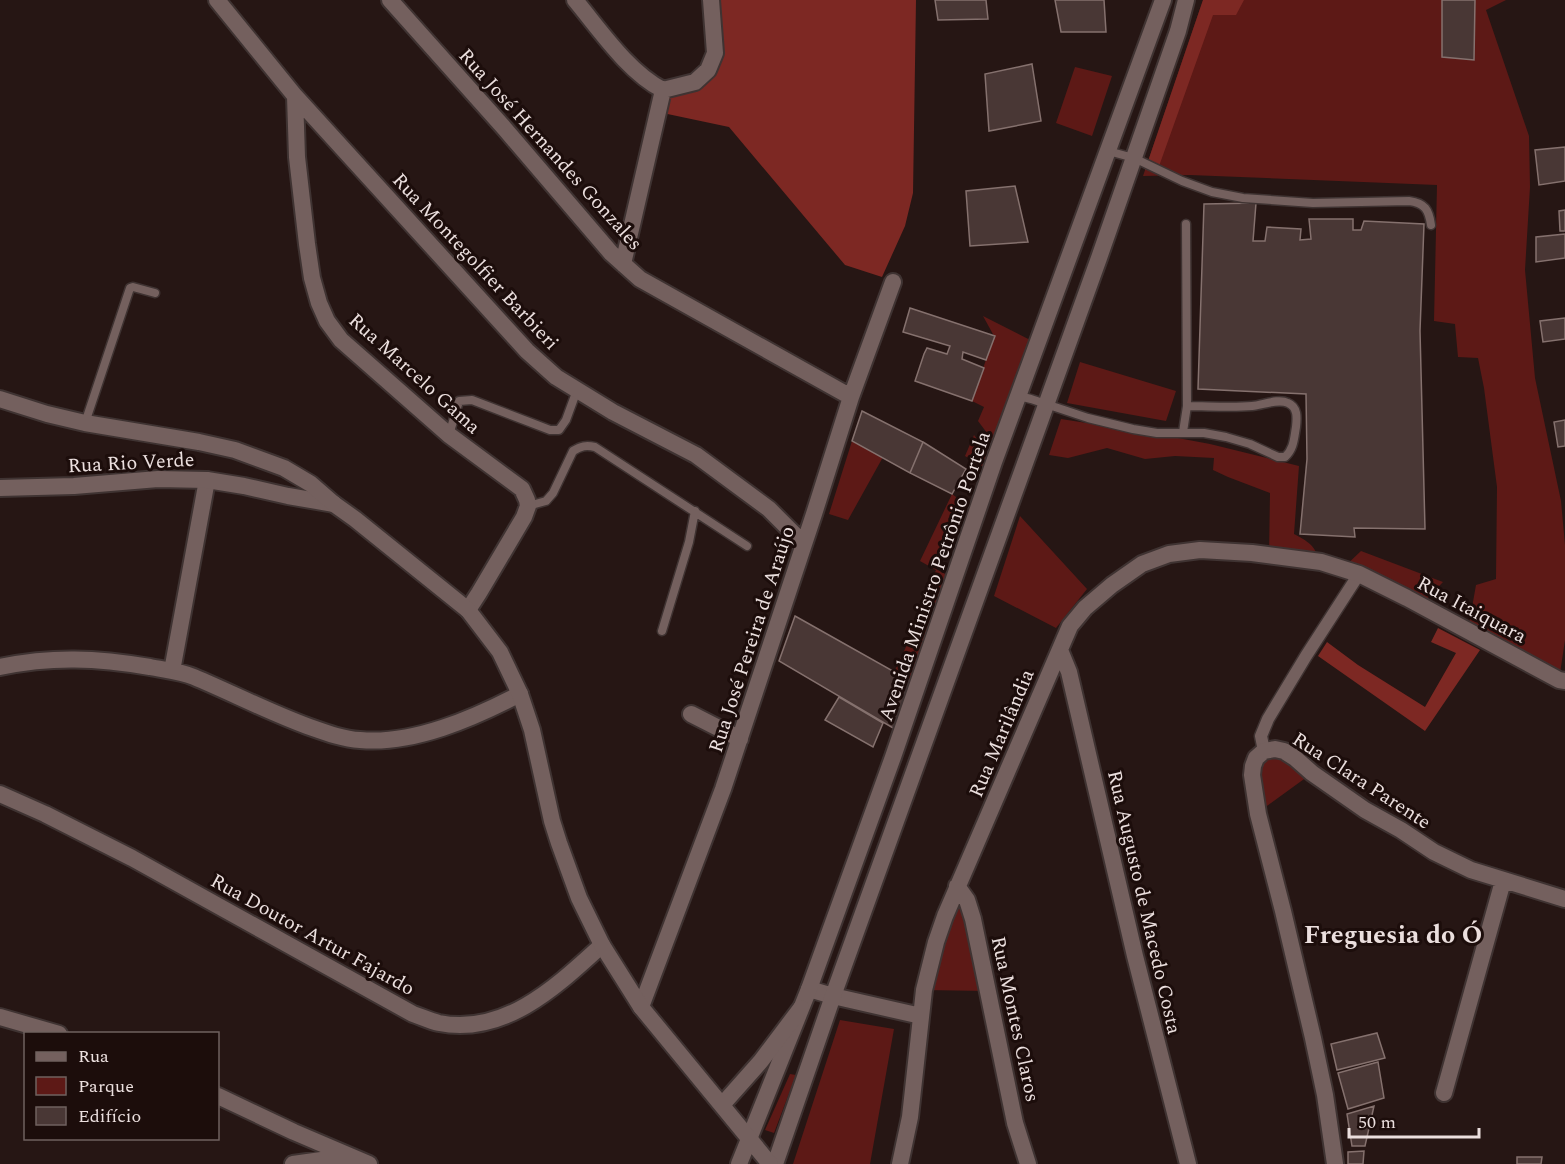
<svg xmlns="http://www.w3.org/2000/svg" width="1565" height="1164" viewBox="0 0 1565 1164" font-family="Spectral,serif">
  <rect width="100%" height="100%" fill="#261614"/>
  <path fill="#5d1916" d="M1203 0H1506L1486 10 1529 136 1530 187 1525 270 1535 378 1561 501 1565 545V640L1559 680 1468 630 1476 585 1496 579 1497 487 1484 388 1478 358 1458 357 1455 324 1434 321 1437 185 1190 175 1143 176Z
    M1075 67 1112 76 1092 136 1056 123Z
    M983 316 1038 344 999 449 978 421 984 407 972 401 994 336Z
    M1080 362 1176 391 1166 421 1067 403Z
    M1061 419 1151 433 1210 444 1299 466 1294 534C1307 541 1317 546 1318 561L1269 556 1270 493 1228 477 1213 470 1214 458 1175 456 1145 459 1107 448 1068 458 1049 455Z
    M974 435 994 462 991 472 965 456Z
    M852 441 883 457 848 520 829 514Z
    M952 494 964 503 936 569 954 579 944 610 924 596 936 570 920 561Z
    M1020 516 1087 589 1056 628 994 596Z
    M1361 551 1443 582 1421 605 1342 569Z
    M923 611 939 623 913 699 887 687Z
    M1273 752 1311 774 1260 811 1258 759Z
    M957 886 988 991 924 990Z
    M840 1020 894 1029 870 1164H793Z
    M790 1074 796 1075 774 1133 765 1130Z"/>
  <path fill="#7d2823" d="M711 0H916L913 193 905 226 882 277 845 265 729 127 658 112 663 90 708 70Z
    M1203 0H1244L1236 15H1213L1158 169 1145 170Z
    M1438 628 1480 650 1425 731 1318 656 1327 642 1358 665 1425 707 1456 653 1431 642Z"/>
  <path fill="#493735" stroke="#85716e" stroke-width="1.5" d="M935 0H986L988 19 938 20Z
    M1055 0H1104L1106 32H1061Z
    M1442 0H1475L1474 60 1442 57Z
    M1032 64 1041 121 989 131 985 74Z
    M1565 147V181L1539 185 1535 150Z
    M1015 186 1028 242 970 246 966 191Z
    M1256 203 1253 241H1265L1267 227 1301 229 1300 240 1311 239 1309 219H1353V230H1361L1364 221 1424 224 1420 331 1425 529 1354 528 1355 537 1300 534 1307 459 1306 394 1198 389 1204 204Z
    M1565 210V231H1560L1559 211Z
    M1565 234V258L1536 262V237Z
    M910 308 995 336 986 360 963 352 962 359 984 368 972 401 915 381 924 354 927 348 947 354 950 346 903 332Z
    M1565 318V339L1543 342 1540 321Z
    M862 411 923 442 910 473 852 441Z
    M1565 420V446L1558 447 1554 422Z
    M923 442 966 469 952 494 910 473Z
    M795 616 916 684 898 731 779 661Z
    M839 697 883 723 873 747 825 720Z
    M1377 1033 1385 1058 1337 1070 1331 1044Z
    M1378 1062 1384 1098 1348 1109 1338 1073Z
    M1374 1106 1365 1146H1352L1347 1114Z
    M1364 1151 1363 1164H1348V1152Z
    M1517 1157H1542L1541 1164H1517Z"/>
  <g fill="none" stroke-linecap="round" stroke-linejoin="round">
    <g stroke="#3f3332" stroke-width="11">
      <path id="service" d="M1108 151 1134 158 1182 181 1212 192 1243 198 1313 203 1409 201C1425 203 1429 210 1431 225
        M1019 396 1031 399 1088 418 1133 429 1157 433H1204L1226 437 1250 444 1278 457H1285C1294 449 1294 438 1296 427 1297 418 1298 407 1288 403 1278 398 1263 405 1252 406 1231 408 1208 406 1187 406
        M85 423 130 288 133 287 155 293
        M1183 432 1187 406 1186 224
        M449 435 459 401 472 400 550 430H559L566 420 577 390
        M528 506 546 501 553 493 573 451C581 446 586 445 595 447L747 546
        M662 631 689 542 695 511"/>
    </g>
    <g stroke="#3f3332" stroke-width="15">
      <path id="pedestrian" d="M1264 751 1261 736 1268 719 1306 656 1359 574"/>
    </g>
    <g stroke="#3f3332" stroke-width="20">
      <path id="minor" d="M217 0 295 96 527 351 556 377 613 412 696 455 769 509 804 544
        M390 0 505 129 611 253 640 279 851 397
        M575 0C600 30 628 72 663 90L695 82 708 70 715 53 711 0
        M295 96 297 157 307 244 312 278 319 303 327 321 341 340 449 435 522 489 527 500 528 506 524 517 479 593 468 610
        M623 264 663 90
        M1060 650 1069 672 1135 956 1188 1164
        M0 667C52 656 97 658 150 667 164 670 180 671 194 677 232 693 269 712 307 726 324 732 342 739 360 740 413 745 474 718 520 694
        M172 671 207 480
        M691 714 740 739
        M0 794 45 814 132 858 413 1014C422 1017 430 1021 439 1023 505 1036 557 986 602 945
        M957 886 967 900 973 919 1015 1123 1028 1164
        M809 989 833 996 921 1016
        M641 1007 723 789 814 514 851 397 893 282
        M0 1017 59 1034
        M1444 1093 1503 881
        M218 1096 294 1132 369 1164
        M293 1164 350 1156
        M900 1164 910 1117 924 990 936 942 945 916 1070 626 1085 608 1112 585 1142 564 1169 554 1200 550 1252 553 1321 562 1359 574 1407 598 1559 680 1565 681
        M1335 1164 1325 1095 1313 1038 1283 911 1258 814 1252 775 1253 766 1256 758 1264 751 1275 749 1284 751 1295 758 1312 773 1365 810 1401 830 1434 852 1471 870 1565 899"/>
    </g>
    <g stroke="#3f3332" stroke-width="20">
      <path id="tertiary" d="M0 488 74 486 158 479 207 480 244 486 288 496 334 504
        M749 1139 809 989 893 757 994 462 1163 0
        M775 1164 833 996 1099 258 1178 31 1186 0"/>
    </g>
    <g stroke="#3f3332" stroke-width="20">
      <path id="secondary" d="M0 399 47 414 85 423 199 442 235 450 284 468 311 484 334 504 355 519 468 610 500 652 520 694 532 730 552 821 559 843 579 898 602 945 641 1007 770 1164
        M722 1105 761 1061 801 1008
        M739 1164 749 1139"/>
    </g>
    <use href="#service" stroke="#74605e" stroke-width="8"/>
    <use href="#pedestrian" stroke="#74605e" stroke-width="12"/>
    <use href="#minor" stroke="#74605e" stroke-width="16"/>
    <use href="#tertiary" stroke="#74605e" stroke-width="16"/>
    <use href="#secondary" stroke="#74605e" stroke-width="16"/>
  </g>
  <g text-anchor="middle" stroke-width="6" stroke-linejoin="round" paint-order="stroke">
    <g font-size="20" fill="#ebdfde" stroke="#1c0d0b">
      <text transform="translate(551 149) rotate(48)" y="7">Rua José Hernandes Gonzales</text>
      <text transform="translate(476 261) rotate(47)" y="7">Rua Montegolfier Barbieri</text>
      <text transform="translate(415 373) rotate(42)" y="7">Rua Marcelo Gama</text>
      <text transform="translate(131 462) rotate(-3)" y="7">Rua Rio Verde</text>
      <text transform="translate(934 576) rotate(-71)" y="7">Avenida Ministro Petrônio Portela</text>
      <text transform="translate(1472 609) rotate(28)" y="7">Rua Itaiquara</text>
      <text transform="translate(751 639) rotate(-72)" y="7">Rua José Pereira de Araújo</text>
      <text transform="translate(1001 733) rotate(-67)" y="7">Rua Marilândia</text>
      <text transform="translate(1362 780) rotate(33)" y="7">Rua Clara Parente</text>
      <text transform="translate(1145 902) rotate(77)" y="7">Rua Augusto de Macedo Costa</text>
      <text transform="translate(313 934) rotate(29)" y="7">Rua Doutor Artur Fajardo</text>
      <text transform="translate(1016 1019) rotate(78)" y="7">Rua Montes Claros</text>
    </g>
    <g font-size="26" font-weight="bold" fill="#ebdfde" stroke="#1c0d0b">
      <text x="1393" y="943">Freguesia do Ó</text>
    </g>
  </g>
  <rect x="24" y="1032" width="195" height="108" fill="#1c0d0b" stroke="#6f615f" stroke-width="1.5"/>
  <rect x="36" y="1052" width="30" height="9" fill="#74605e" stroke="#6f615f" stroke-width="1.5"/>
  <text x="78" y="1062" font-size="18" fill="#ebdfde">Rua</text>
  <rect x="36" y="1077" width="30" height="18" fill="#5d1916" stroke="#6f615f" stroke-width="1.5"/>
  <text x="78" y="1092" font-size="18" fill="#ebdfde">Parque</text>
  <rect x="36" y="1107" width="30" height="18" fill="#493735" stroke="#6f615f" stroke-width="1.5"/>
  <text x="78" y="1122" font-size="18" fill="#ebdfde">Edifício</text>
  <path d="M1349 1128v9h130v-9" fill="none" stroke="#ebdfde" stroke-width="3"/>
  <text x="1358" y="1128" font-size="18" fill="#ebdfde" stroke="#1c0d0b" stroke-width="4.5" paint-order="stroke">50 m</text>
</svg>
